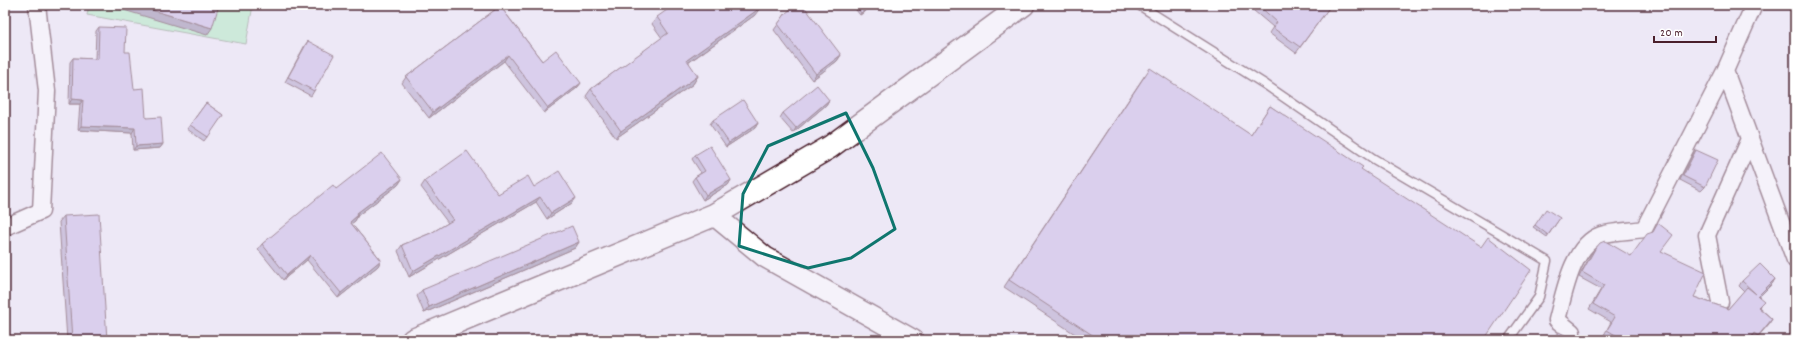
<svg xmlns="http://www.w3.org/2000/svg" width="1800" height="345" viewBox="0 0 1800 345" font-family="Dekko,sans-serif">
  <rect width="100%" height="100%" fill="#ede8f6"/>
  <filter id="ink" filterUnits="userSpaceOnUse"><feTurbulence type="fractalNoise" baseFrequency=".025" numOctaves="2"/><feDisplacementMap in="SourceGraphic" scale="8" xChannelSelector="R" yChannelSelector="G"/><feConvolveMatrix kernelMatrix="1 2 1 2 8 2 1 2 1" color-interpolation-filters="sRGB"/></filter>
  <g filter="url(#ink)">
    <path fill="#a6ecb9" stroke="#788672" d="M89 5H253L246 44 87 15Z"/>
    <g fill="none" stroke-linecap="round" stroke-linejoin="round">
      <g stroke="#4a1f2b" stroke-width="11">
        <path id="service" d="M1139 5 1266 85 1374 159 1547 261 1539 297 1508 340"/>
      </g>
      <g stroke="#4a1f2b" stroke-width="19">
        <path id="minor" d="M1725 71 1795 260
          M5 227 41 211 47 91 37 5
          M1720 302 1707 235 1750 139
          M1572 332 1557 320C1564 294 1572 245 1601 235 1613 231 1632 231 1644 229L1725 71 1754 5"/>
      </g>
      <g stroke="#4a1f2b" stroke-width="23">
        <path id="tertiary" d="M714 215 765 257 913 340"/>
      </g>
      <g stroke="#4a1f2b" stroke-width="25">
        <path id="secondary" d="M413 340 714 215 830 147 1023 5"/>
      </g>
      <use href="#service" stroke="#fff" stroke-width="8"/>
      <use href="#minor" stroke="#fff" stroke-width="16"/>
      <use href="#tertiary" stroke="#fff" stroke-width="20"/>
      <use href="#secondary" stroke="#fff" stroke-width="22"/>
    </g>
    <path fill="#a999c2" stroke="#4a1f2b" d="M852 5H874L860 15Z
      M1247 5H1331L1296 53 1269 33 1273 27Z
      M500 6 542 61 581 83 577 88 544 113 504 61 429 118 402 83 406 77Z
      M786 13 841 55 837 61 812 80 774 30Z
      M755 15 688 63 698 76 693 84 616 138 586 96 591 89 662 38 652 24 657 17Z
      M99 27 125 52 134 89 146 118 163 144 160 148 133 150 132 133 78 130 80 104H69L70 62 73 58 95 59 96 31Z
      M308 41 314 91 311 96 285 82 305 45Z
      M1145 75 1251 135 1270 106 1361 169 1484 340H1084L1004 287Z
      M829 100 826 105 793 133 780 118 783 113Z
      M206 103 223 115 204 141 187 129Z
      M713 120 758 123 755 128 726 147 710 124Z
      M1696 150 1705 187 1701 191 1680 180 1693 154Z
      M695 155 731 180 728 185 703 200 692 181 695 177 701 173 692 159Z
      M402 179 398 185 358 215 355 221 351 223 381 260 378 266 338 298 307 260 283 280 258 249 262 244 336 189Z
      M425 181 498 194 534 187 576 198 572 203 547 219 536 202 409 277 398 251 402 245 431 233 448 223 421 187Z
      M64 216 107 340H67L59 222Z
      M1560 218 1547 237 1533 227 1535 225Z
      M579 242 575 248 424 313 417 296 422 290Z
      M1595 249 1631 256 1661 251 1694 297 1728 309 1744 291 1739 286 1742 281 1775 279 1772 284 1759 297 1760 306 1759 307 1772 319 1755 340H1753L1751 338 1750 340H1612L1604 335 1611 322 1589 309 1601 289 1579 277 1591 254Z"/>
    <path fill="#897d9e" stroke="#4a1f2b" d="M107 5H135L212 28 207 35Z
      M872 5H874L860 15 861 13Z
      M760 8 755 15 682 67 687 60Z
      M508 55 504 61 429 118 433 112Z
      M841 55 837 61 812 80 816 74Z
      M698 76 693 84 616 138 621 131Z
      M581 83 577 88 544 113 548 108Z
      M72 99 83 100 80 104H69Z
      M829 100 826 105 793 133 796 128Z
      M758 123 755 128 726 147 729 143Z
      M81 126 135 128 132 133 78 130Z
      M163 144 160 148 133 150 136 146Z
      M402 179 398 185 353 219 357 213Z
      M731 180 728 185 703 200 706 195Z
      M540 197 536 202 409 277 413 271Z
      M576 198 572 203 547 219 551 213Z
      M358 215 355 221 347 227 350 222Z
      M579 242 575 248 424 313 429 307Z
      M310 255 307 260 283 280 287 275Z
      M381 260 378 266 338 298 341 293Z
      M1775 279 1772 284 1755 301 1758 296Z
      M1772 319 1769 324 1755 340 1758 336Z"/>
    <path fill="#c4b2e2" stroke="#4a1f2b" d="M135 5H219L212 28Z
      M674 5H758L760 8 687 60 698 76 621 131 591 89 668 33 657 17Z
      M796 5H803L841 55 816 74 778 24 786 13Z
      M855 5H872L861 13Z
      M1258 5H1331L1300 47 1273 28 1277 22Z
      M500 6 542 61 556 50 581 83 548 108 508 55 433 112 406 77Z
      M99 27 126 28 125 52H130L134 89 144 88 146 118 161 117 163 144 136 146 135 128 81 126 83 100 72 99 73 58 98 59Z
      M308 41 334 55 314 91 288 77Z
      M1150 68 1251 135 1270 106 1363 167 1361 169 1481 247 1488 237 1531 270 1484 340H1100L1009 280Z
      M817 85 829 100 796 128 783 113Z
      M743 100 758 123 729 143 713 120Z
      M206 103 223 115 208 137 190 125Z
      M710 146 731 180 706 195 695 177 705 171 695 155Z
      M1696 150 1718 160 1705 187 1683 176Z
      M467 151 498 194 528 176 534 187 559 171 576 198 551 213 540 197 413 271 402 245 431 233 453 220 425 181Z
      M382 153 402 179 357 213 358 215 350 222 381 260 341 293 310 255 287 275 262 244 333 185 336 189Z
      M1546 209 1560 218 1548 235 1535 225Z
      M99 214 107 340H72L64 216Z
      M1658 223 1673 235 1661 251 1706 272 1694 297 1728 309 1747 287 1756 294 1742 281 1760 264 1775 279 1758 296 1764 301 1758 307 1772 319 1758 336 1754 333 1750 340H1624L1607 330 1615 317 1593 304 1604 285 1582 272 1595 249 1600 243 1605 241 1631 256 1647 234 1653 232Z
      M572 226 579 242 429 307 422 290Z
      M1559 332 1574 340H1554Z"/>
  </g>
  <path d="M0 0H1800V345H0ZM846 113 873 168 895 229 851 258 808 268 739 246 743 194 768 146Z" fill="#ede8f6" fill-opacity=".55" fill-rule="evenodd"/>
  <path fill="none" stroke="#0f766e" stroke-width="3" stroke-linejoin="round" d="M846 113 873 168 895 229 851 258 808 268 739 246 743 194 768 146Z"/>
  <rect width="1800" height="345" fill="none" stroke="#fff" stroke-width="20"/>
  <rect x="10" y="10" width="1780" height="325" fill="none" stroke="#4a1f2b" stroke-width="1.5" filter="url(#ink)"/>
  <path d="M1654 36v6h62v-6" fill="none" stroke="#4a1f2b" stroke-width="2"/>
  <text x="1660" y="36" font-size="12" fill="#4a1f2b" stroke="#ffffff" stroke-width="3" paint-order="stroke">20 m</text>
</svg>
